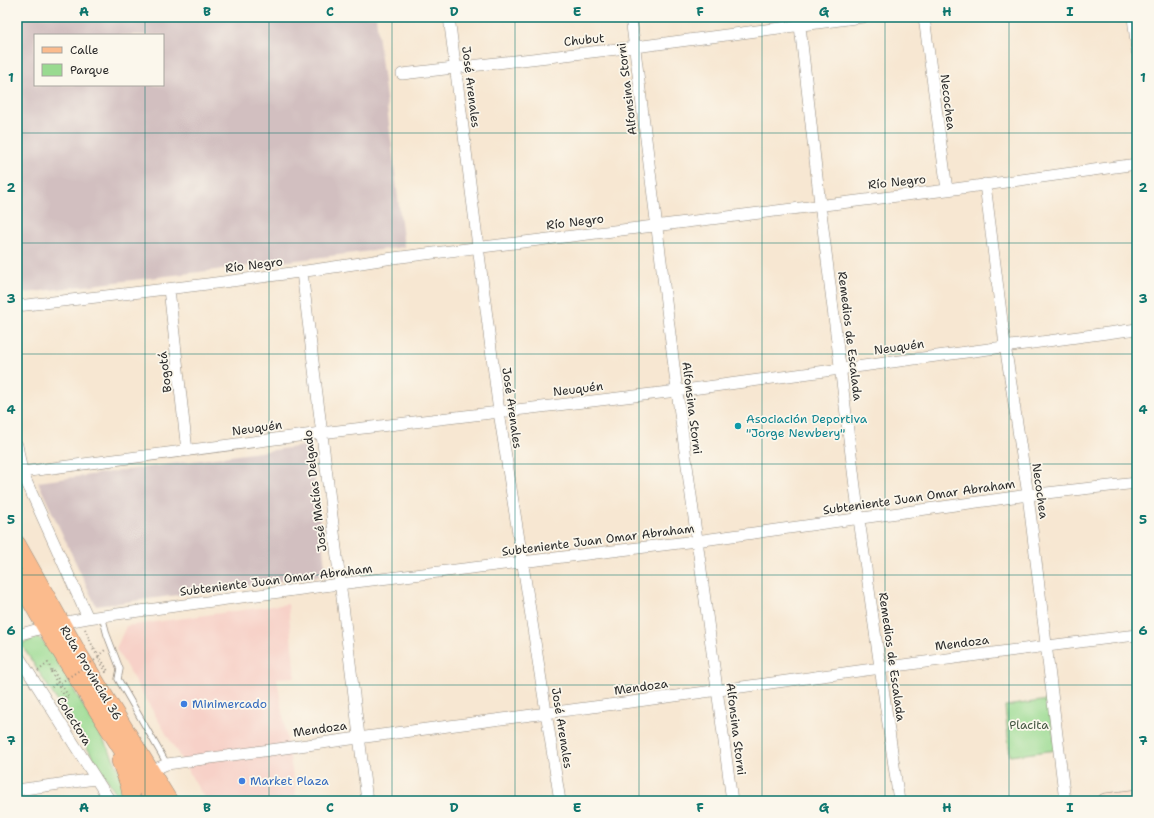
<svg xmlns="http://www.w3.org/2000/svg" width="1154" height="818" viewBox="0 0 1154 818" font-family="'Shantell Sans',sans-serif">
  <rect width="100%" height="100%" fill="#fbf7ec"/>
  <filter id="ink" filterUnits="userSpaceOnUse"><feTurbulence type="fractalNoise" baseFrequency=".025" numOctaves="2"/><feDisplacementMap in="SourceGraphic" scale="8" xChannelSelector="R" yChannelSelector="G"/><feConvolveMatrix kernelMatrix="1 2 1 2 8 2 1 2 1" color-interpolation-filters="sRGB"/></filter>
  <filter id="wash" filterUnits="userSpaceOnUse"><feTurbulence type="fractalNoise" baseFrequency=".012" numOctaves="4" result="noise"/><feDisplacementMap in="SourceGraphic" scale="16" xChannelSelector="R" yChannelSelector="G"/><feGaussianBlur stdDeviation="0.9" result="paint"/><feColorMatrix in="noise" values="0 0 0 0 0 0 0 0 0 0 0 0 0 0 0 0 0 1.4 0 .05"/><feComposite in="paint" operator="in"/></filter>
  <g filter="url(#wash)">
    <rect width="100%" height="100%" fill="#f7e7d2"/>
    <path fill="#f7d1c8" d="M288 604 295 677 277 678 297 801H206L116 649 126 626Z"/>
    <path fill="#d2bfc0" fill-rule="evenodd" d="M17 17H376L404 247 17 294ZM35 35H163V85H35Z
      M311 445 326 575 96 606 38 482Z"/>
    <path fill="#99da90" stroke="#62825e" d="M38 637 50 649 109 750 121 774 129 801H121L21 644Z
      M1048 700 1056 750 1010 756 1005 706Z"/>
  </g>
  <g filter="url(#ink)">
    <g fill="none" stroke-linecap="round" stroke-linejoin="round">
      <g stroke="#91897e" stroke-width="7">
        <path id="lane" d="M102 616 107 635 120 669 118 679 167 764"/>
      </g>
      <g stroke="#91897e" stroke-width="12">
        <path id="street" d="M449 17 499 412 560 801
          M631 17 677 391 732 801
          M799 17 820 204 859 519 899 801
          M924 17 947 190
          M1133 17 1137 51
          M402 74 635 47 863 17
          M985 184 1005 345 1028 495 1065 801
          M302 272 367 801
          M169 289 187 451
          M17 306C143 292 268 278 393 258L947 190 1137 164
          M17 445 22 472 88 618
          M22 472 321 433 677 391 1137 329
          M17 635 61 623 88 618 339 584 696 541 1028 495 1137 483
          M17 654 110 801
          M150 771 167 764C294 746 420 730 547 713 744 688 940 658 1137 635
          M17 790 95 779"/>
      </g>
      <g stroke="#91897e" stroke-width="16">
        <path id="secondary" d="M1105 801 1137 797"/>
      </g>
      <g stroke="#91897e" stroke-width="18">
        <path id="primary" d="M17 544 77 651 169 801
          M17 577 46 628 154 801
          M120 761 129 785 132 801"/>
      </g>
      <path stroke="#91897e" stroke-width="2" stroke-dasharray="1 3" stroke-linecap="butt" d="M85 629 93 647
        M94 647 92 648 98 656 105 650
        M38 671 48 663 52 671
        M51 672 53 670 59 681 51 688"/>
      <use href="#lane" stroke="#fff" stroke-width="5.5"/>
      <use href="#street" stroke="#fff" stroke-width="11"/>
      <use href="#secondary" stroke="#fde4d1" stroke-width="15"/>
      <use href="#primary" stroke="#fbbb8d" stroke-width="17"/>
      <path stroke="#91897e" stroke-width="2" stroke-dasharray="1 3" stroke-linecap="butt" d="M51 672 66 699 69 697 60 683 98 658 106 672 108 671 94 647"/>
    </g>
  </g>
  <path fill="none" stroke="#0f766e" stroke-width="1" stroke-opacity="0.55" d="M145 17V35M269 17V801M392 17V801M515 17V801M639 17V801M762 17V801M885 17V801M1009 17V801M145 85V801M17 133H1137M17 243H1137M17 354H1137M17 464H1137M17 575H1137M17 685H1137"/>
  <circle fill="#0f9aa8" stroke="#fbf7ec" stroke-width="1.5" cx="738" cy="426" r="4"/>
  <g fill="#3f7fe0" stroke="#fbf7ec" stroke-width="1.5">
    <circle cx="184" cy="704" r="4"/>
    <circle cx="242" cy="781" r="4"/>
  </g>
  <g text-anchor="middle" stroke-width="3.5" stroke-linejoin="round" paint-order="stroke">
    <g font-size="12" fill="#2b2b2b" stroke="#fbf7ec">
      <text transform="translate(584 40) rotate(-6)" y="4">Chubut</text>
      <text transform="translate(471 87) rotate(83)" y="4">José Arenales</text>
      <text transform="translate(627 89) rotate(-97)" y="4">Alfonsina Storni</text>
      <text transform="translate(948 102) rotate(83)" y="4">Necochea</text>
      <text transform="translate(897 182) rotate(-6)" y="4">Río Negro</text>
      <text transform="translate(575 222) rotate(-7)" y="4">Río Negro</text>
      <text transform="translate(254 265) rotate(-7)" y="4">Río Negro</text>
      <text transform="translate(850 336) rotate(83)" y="4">Remedios de Escalada</text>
      <text transform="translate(899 347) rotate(-8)" y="4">Neuquén</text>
      <text transform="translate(165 372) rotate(-97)" y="4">Bogotá</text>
      <text transform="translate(578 389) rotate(-7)" y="4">Neuquén</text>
      <text transform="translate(512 408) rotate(82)" y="4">José Arenales</text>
      <text transform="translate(692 408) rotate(83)" y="4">Alfonsina Storni</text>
      <text transform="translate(257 428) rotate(-8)" y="4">Neuquén</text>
      <text transform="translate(315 491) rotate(-97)" y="4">José Matías Delgado</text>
      <text transform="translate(1040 491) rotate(82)" y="4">Necochea</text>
      <text transform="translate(919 497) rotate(-8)" y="4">Subteniente Juan Omar Abraham</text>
      <text transform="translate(598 540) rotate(-7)" y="4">Subteniente Juan Omar Abraham</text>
      <text transform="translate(276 580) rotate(-7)" y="4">Subteniente Juan Omar Abraham</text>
      <text transform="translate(962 643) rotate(-7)" y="4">Mendoza</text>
      <text transform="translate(892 657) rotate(82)" y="4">Remedios de Escalada</text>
      <text transform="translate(91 673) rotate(59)" y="4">Ruta Provincial 36</text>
      <text transform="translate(641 687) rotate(-8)" y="4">Mendoza</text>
      <text transform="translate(74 721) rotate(58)" y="4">Colectora</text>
      <text transform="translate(562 728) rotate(81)" y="4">José Arenales</text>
      <text transform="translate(320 729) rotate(-8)" y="4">Mendoza</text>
      <text transform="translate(736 729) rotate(83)" y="4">Alfonsina Storni</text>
    </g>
    <g font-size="12" fill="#0d838f" stroke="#fbf7ec" text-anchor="start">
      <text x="746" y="423">Asociación Deportiva<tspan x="746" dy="14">"Jorge Newbery"</tspan></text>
    </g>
    <g font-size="12" fill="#366cbe" stroke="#fbf7ec" text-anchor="start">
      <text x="192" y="708">Minimercado</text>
      <text x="250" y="785">Market Plaza</text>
    </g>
    <g font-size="12" fill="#465744" stroke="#fbf7ec">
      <text x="1029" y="729">Placita</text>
    </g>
  </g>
  <rect width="1154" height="818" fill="none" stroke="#fbf7ec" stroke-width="44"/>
  <rect x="34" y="34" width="130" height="52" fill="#fbf7ec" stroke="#a8a59f"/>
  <rect x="42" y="47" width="20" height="6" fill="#fbbb8d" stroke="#a8a59f"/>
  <text x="70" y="54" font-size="12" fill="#2b2b2b">Calle</text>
  <rect x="42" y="64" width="20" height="12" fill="#99da90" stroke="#a8a59f"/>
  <text x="70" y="74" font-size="12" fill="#2b2b2b">Parque</text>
  <rect x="22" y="22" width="1110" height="774" fill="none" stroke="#0f766e" stroke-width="1.5"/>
  <g font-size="13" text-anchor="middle" font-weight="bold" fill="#0f766e">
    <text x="84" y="16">A</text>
    <text x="207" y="16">B</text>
    <text x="330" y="16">C</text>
    <text x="454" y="16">D</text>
    <text x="577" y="16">E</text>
    <text x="700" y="16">F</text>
    <text x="824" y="16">G</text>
    <text x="947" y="16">H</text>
    <text x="1070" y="16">I</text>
    <text x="11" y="82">1</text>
    <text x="1143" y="82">1</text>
    <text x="11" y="192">2</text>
    <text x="1143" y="192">2</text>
    <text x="11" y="303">3</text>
    <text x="1143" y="303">3</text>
    <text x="11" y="414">4</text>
    <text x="1143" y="414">4</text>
    <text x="11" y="524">5</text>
    <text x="1143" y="524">5</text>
    <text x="11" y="635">6</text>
    <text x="1143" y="635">6</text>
    <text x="11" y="745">7</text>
    <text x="1143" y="745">7</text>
    <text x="84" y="812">A</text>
    <text x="207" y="812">B</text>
    <text x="330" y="812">C</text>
    <text x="454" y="812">D</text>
    <text x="577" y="812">E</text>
    <text x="700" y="812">F</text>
    <text x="824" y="812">G</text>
    <text x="947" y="812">H</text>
    <text x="1070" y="812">I</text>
  </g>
</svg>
